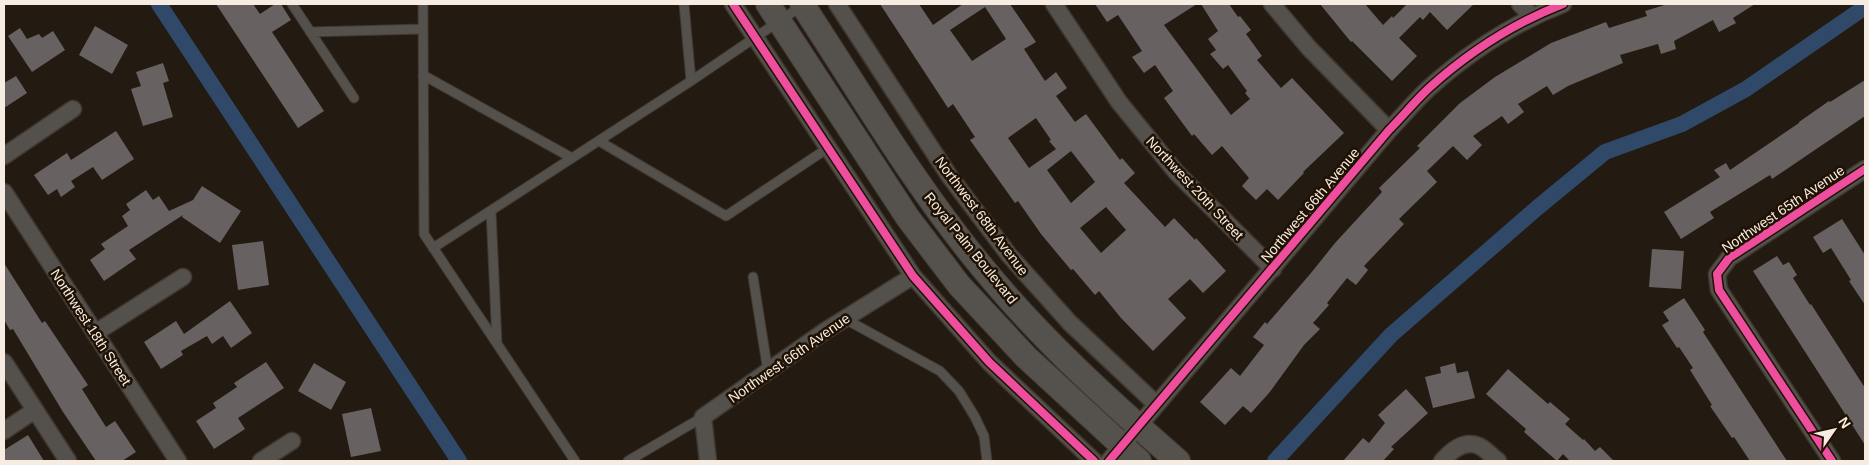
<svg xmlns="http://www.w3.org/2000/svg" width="1869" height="465" viewBox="0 0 1869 465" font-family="Arial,sans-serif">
  <rect width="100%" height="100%" fill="#231a11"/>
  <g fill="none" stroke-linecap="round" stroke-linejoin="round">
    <path stroke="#314968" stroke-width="16" d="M159 4 459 461
      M1275 461 1391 335 1537 208 1605 152 1682 124 1746 89 1865 7"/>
  </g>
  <path fill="#686161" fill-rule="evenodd" d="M216 4H253L260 14 275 4H281L291 20 272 32 324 111 298 128Z
    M880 4H919L933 25 963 4H1010L1036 42 1024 49 1045 81 1056 72 1067 88 1056 96 1075 122 1086 114 1120 160 1122 158 1135 173 1124 183 1165 227 1174 218 1195 240 1196 238 1226 271 1203 293 1190 279 1168 299 1186 318 1153 351 1121 318 1099 291 1095 295 1073 269 1071 270 1041 234 1018 201 1015 203 970 140 975 137 953 104 948 108ZM985 7 1006 39 972 61 950 30ZM1036 118 1051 140 1049 141 1056 149 1029 168 1008 138ZM1071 151 1095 182 1071 203 1047 170ZM1106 207 1126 230 1101 253 1080 228Z
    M1095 4H1197L1164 25 1231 115 1250 99 1245 93 1247 91 1228 65 1223 69 1210 54 1216 50 1208 39 1218 31 1201 4H1229L1238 17 1240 16 1251 30 1246 34 1262 56 1257 60 1281 88 1292 78 1344 133 1303 172 1304 173 1278 200 1267 189 1256 200 1242 186 1249 178 1222 146 1212 155 1194 134 1192 136 1164 98 1173 91 1155 65 1144 73 1132 57 1142 51 1118 15 1107 22Z
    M1320 4H1365L1383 25 1392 16 1393 18 1407 4H1474L1447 30 1430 12 1423 20 1420 17 1399 38 1417 56 1392 81 1352 41 1351 42Z
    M1668 4H1755L1733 18 1736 23 1719 32 1713 20 1674 41 1676 49 1661 54 1658 44 1620 55 1623 63 1568 86 1553 95 1547 86 1518 104 1524 112 1508 124 1502 116 1473 136 1482 145 1467 160 1453 146 1427 171 1437 182 1399 219 1404 224 1364 266 1368 270 1356 285 1347 278 1327 303 1329 305 1313 323 1320 329 1304 345 1269 393 1251 413 1243 406 1225 425 1200 402 1231 368 1240 376 1264 345 1253 337 1265 322 1267 324 1311 273 1335 243 1382 192 1379 188 1420 148 1417 146 1460 103 1495 77 1551 43 1606 22 1609 28 1647 16 1645 11Z
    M95 26 128 45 112 74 79 55Z
    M20 28 27 39 39 34 42 38 53 31 65 50 32 72 8 36Z
    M163 63 169 81 163 83 173 117 143 126 131 89 141 86 136 72Z
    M16 76 27 93 4 108V83Z
    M1865 80V116L1772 179 1770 175 1710 212 1714 218 1681 239 1664 212 1720 177 1714 170 1726 163 1730 170 1799 123V122L1829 101 1830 102Z
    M116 131 134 159 102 180 93 167 71 181 75 187 61 197 57 189 48 195 34 175 67 153 71 160Z
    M202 186 241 211 220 243 182 217 183 215 129 250 136 259 104 281 90 260 105 249 101 244 128 226 122 216 130 210 126 204 146 190 153 200 159 196 169 211 193 200Z
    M1842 219 1865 255V305L1849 281 1851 280 1831 248 1823 253 1813 237Z
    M263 241 269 285 238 290 232 245Z
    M1652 249 1684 251 1681 289 1649 287Z
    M1777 256 1783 265 1789 262 1797 275 1793 278 1810 305 1811 304 1865 388V445L1753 271Z
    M4 263 42 323 45 321 88 385 82 389 106 427 115 421 136 452 122 461H96L63 412 13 329 10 330 4 320Z
    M1684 298 1705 330 1703 332 1787 461H1750L1734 437 1732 438 1710 406 1712 405 1690 370 1693 368 1679 347 1677 348 1662 325 1669 321 1663 312Z
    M230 301 252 333 231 348 223 336 212 344 207 336 181 351 183 355 161 369 144 342 176 321 184 334Z
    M266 362 284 388 238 418 245 429 214 449 196 421 216 408 213 403 237 387 234 383Z
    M314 363 346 382 331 410 298 391Z
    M1455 363 1457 373 1468 371 1475 398 1433 408 1425 377 1441 373 1440 367Z
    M1508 369 1548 404 1550 402 1570 419 1565 424 1583 440 1584 439 1595 451 1600 447 1614 461H1570L1563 454 1557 461 1524 432 1526 429 1486 394Z
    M1406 389 1428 413 1391 447 1394 449 1383 461H1343L1363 438 1369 443 1385 423 1378 415Z
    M371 408 381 451 351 457 342 414Z
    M28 435 44 461H4V450Z"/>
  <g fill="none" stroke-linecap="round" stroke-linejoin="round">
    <g stroke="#3f3730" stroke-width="11">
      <path id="service" d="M292 4 354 98
        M423 4 424 234 575 461
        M684 4 691 81
        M310 32 423 29
        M423 75 572 158
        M599 141 726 216 828 148
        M491 211 497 343
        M433 248 691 81 803 5
        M753 277 768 372
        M845 319 940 371 959 391 975 417 984 436 987 461
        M628 461 703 417"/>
    </g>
    <g stroke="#3f3730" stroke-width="19">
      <path id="minor" d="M733 4 913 276 989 362 1094 461
        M837 4 950 177 1009 255 1070 323 1156 404
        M1054 4 1119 102 1176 172 1273 269
        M1272 4 1309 48 1389 130
        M1520 4 1532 16
        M4 156 73 109
        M4 192 178 461
        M95 333 183 277
        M4 362 68 461
        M4 431 35 410
        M261 461 292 441
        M708 461 703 417 825 331 913 276
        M1109 461 1389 130C1402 117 1415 101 1429 88 1468 53 1514 23 1563 4
        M1442 461C1451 451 1464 439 1479 446 1486 449 1492 457 1498 461
        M1832 461 1719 290 1717 274 1729 258 1865 169"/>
    </g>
    <g stroke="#3f3730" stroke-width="26">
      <path id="secondary" d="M768 4 908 218 959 285 1026 357 1139 461
        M802 4C860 92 914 185 982 267 1040 338 1109 401 1178 461"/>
    </g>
    <use href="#service" stroke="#54504c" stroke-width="9"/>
    <use href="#minor" stroke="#54504c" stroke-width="16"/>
    <use href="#secondary" stroke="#55514c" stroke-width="24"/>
    <g stroke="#201203" stroke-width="11">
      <path id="cycleway" d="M733 4 913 276 989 362 1094 461
        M1109 461 1389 130C1402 117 1415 101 1429 88 1468 53 1514 23 1563 4
        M1832 461 1719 290 1717 274 1729 258 1865 169"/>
    </g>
    <use href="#cycleway" stroke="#ef4d9e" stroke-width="8"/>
  </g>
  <g text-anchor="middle" stroke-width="5" stroke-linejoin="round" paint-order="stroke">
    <g font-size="14" fill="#f7ece2" stroke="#201203">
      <text transform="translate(1195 188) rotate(47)" y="5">Northwest 20th Street</text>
      <text transform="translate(1310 205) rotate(-50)" y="5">Northwest 66th Avenue</text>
      <text transform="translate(1783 209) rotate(-34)" y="5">Northwest 65th Avenue</text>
      <text transform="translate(982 216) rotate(53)" y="5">Northwest 68th Avenue</text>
      <text transform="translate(971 248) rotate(51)" y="5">Royal Palm Boulevard</text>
      <text transform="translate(91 327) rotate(57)" y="5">Northwest 18th Street</text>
      <text transform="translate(789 358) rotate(-35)" y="5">Northwest 66th Avenue</text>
    </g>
  </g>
  <rect width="1869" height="465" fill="none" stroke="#f7ece2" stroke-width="10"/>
  <g transform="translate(1834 430) rotate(56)" stroke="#201203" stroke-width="4" paint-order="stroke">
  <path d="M0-4L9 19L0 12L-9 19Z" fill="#f7ece2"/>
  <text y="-8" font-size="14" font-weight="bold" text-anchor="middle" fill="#f7ece2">N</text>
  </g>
</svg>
